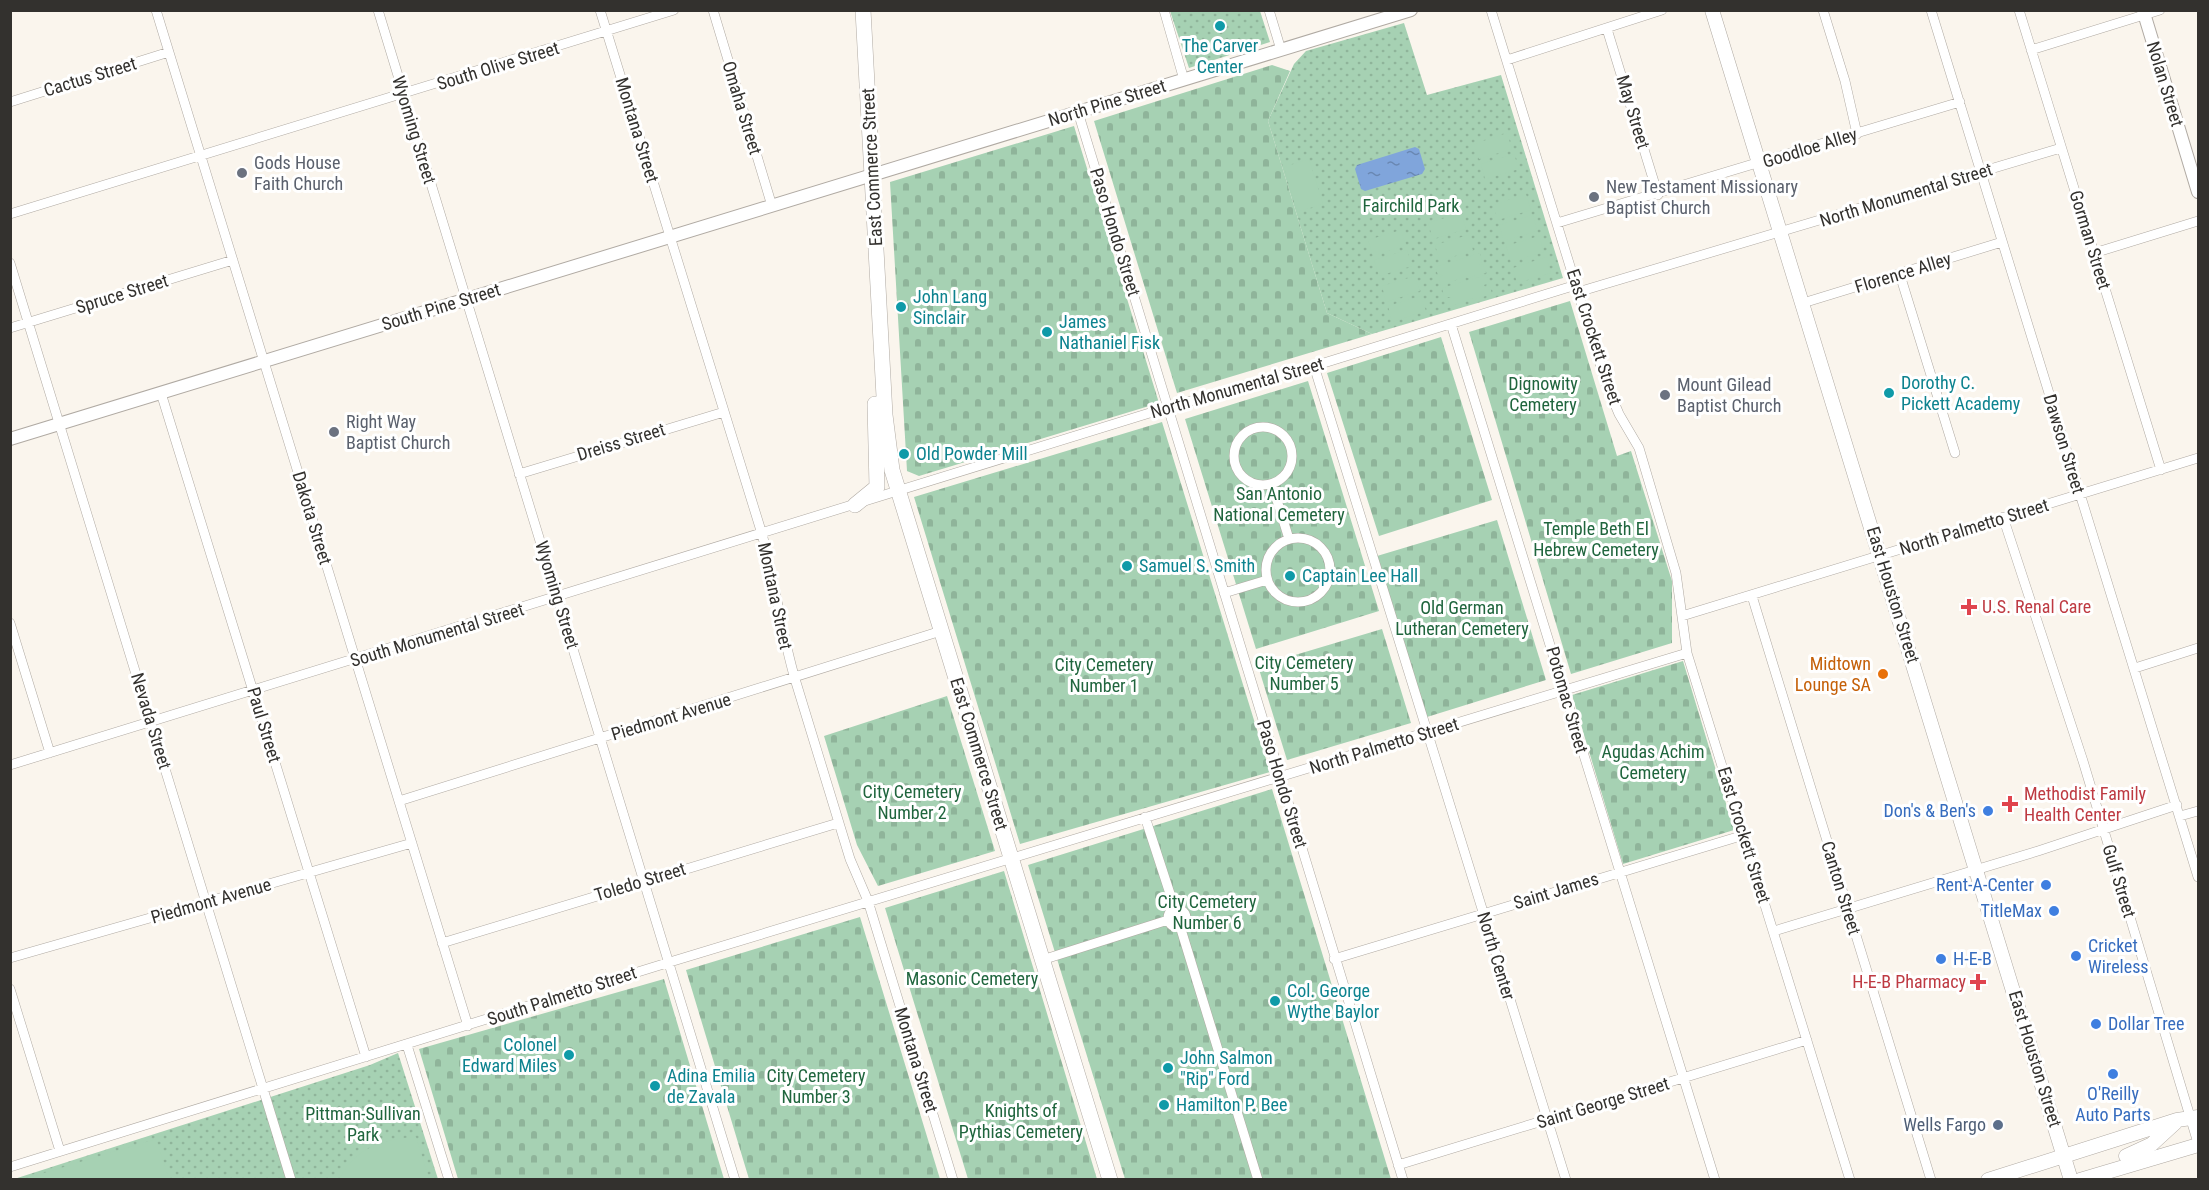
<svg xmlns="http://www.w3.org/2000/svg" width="2209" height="1190" viewBox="0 0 2209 1190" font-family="'Roboto Condensed',sans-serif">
  <defs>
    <pattern id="grass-dots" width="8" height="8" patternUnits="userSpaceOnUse" patternTransform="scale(1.5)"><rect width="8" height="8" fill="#a6d1b3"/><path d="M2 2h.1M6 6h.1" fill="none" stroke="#8fb49a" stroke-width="1.8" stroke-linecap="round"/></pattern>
    <pattern id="cemetery-stones" width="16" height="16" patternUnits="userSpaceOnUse" patternTransform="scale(1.5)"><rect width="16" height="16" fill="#a6d1b3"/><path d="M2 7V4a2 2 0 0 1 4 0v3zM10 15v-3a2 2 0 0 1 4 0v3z" fill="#8fb49a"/></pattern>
    <pattern id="water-ripples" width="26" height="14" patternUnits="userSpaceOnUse" patternTransform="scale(1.5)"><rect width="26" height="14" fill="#80a5db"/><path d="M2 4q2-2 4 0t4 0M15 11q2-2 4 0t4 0" fill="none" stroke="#6987b2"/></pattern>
  </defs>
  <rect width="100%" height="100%" fill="#faf5ed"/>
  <path fill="url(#grass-dots)" d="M1170 11H1260L1270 42 1189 68Z
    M1404 23 1427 95 1501 75 1563 278 1372 334 1327 313 1268 121 1294 64 1306 51Z
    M398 1053 438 1179 11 1180 370 1065Z"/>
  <path fill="url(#cemetery-stones)" d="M1272 65 1290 71 1268 121 1327 313 1372 334 1177 393 1094 121Z
    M1074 126 1159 403 919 476 907 471 890 182Z
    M1570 301 1617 456 1631 451 1672 581V643L1571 674 1469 332Z
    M1441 337 1492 500 1379 536 1327 373Z
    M1308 381 1379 611 1256 649 1185 419Z
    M1162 422 1270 772 1020 844 914 497Z
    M1497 520 1546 680 1427 717 1377 556Z
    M1382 629 1411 723 1287 760 1258 666Z
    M1683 661 1734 830 1623 864 1572 695Z
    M947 696 995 851 878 886 857 845 824 736Z
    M1272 789 1391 1179H1125L1028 865Z
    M1004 871 1097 1179H968L885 908Z
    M860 917 940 1179H749L686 970Z
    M664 979 724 1179H458L419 1049Z"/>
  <path fill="#a6d1b3" d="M1507 133 1512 149 1479 159 1474 144Z
    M1514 154 1519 169 1485 179 1481 164Z
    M1309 159 1323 204 1297 212 1284 167Z
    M1526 194 1531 210 1498 220 1493 205Z
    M1461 213 1466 229 1433 239 1428 223Z
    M1533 215 1537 231 1504 241 1499 225Z
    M1401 230 1406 245 1373 256 1368 240Z
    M1468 235 1473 250 1440 261 1435 245Z
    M1539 236 1544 252 1511 262 1506 246Z
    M1407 250 1412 266 1379 276 1374 260Z
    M1480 253 1482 262 1477 265 1483 264 1486 273 1467 278 1466 276 1441 286 1439 278 1444 274 1438 275 1435 267Z
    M1546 257 1551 273 1517 283 1513 268Z
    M1486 275 1489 283 1484 285 1485 287 1490 286 1492 294 1473 300 1472 298 1447 308 1445 299 1451 297H1444L1442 288Z
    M1415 276 1420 291 1386 302 1382 286Z
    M1421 296 1426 311 1392 322 1388 306Z
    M416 1137 429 1179H339C356 1148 381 1139 416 1137Z
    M156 1139 169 1179H24Z"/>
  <path fill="url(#water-ripples)" d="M1415 147 1419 149 1425 169 1422 174 1365 191 1361 189 1355 169 1357 165Z"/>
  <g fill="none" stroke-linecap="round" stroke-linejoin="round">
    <g stroke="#b0aaa3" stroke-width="10">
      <path id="minor" d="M156 10 468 1026
        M378 10 735 1180
        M600 10 762 534C775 582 781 631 795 679L850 859 868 901 953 1180
        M713 10 772 206
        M1164 10 1184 80
        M1269 10 1281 50
        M1491 10 1606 383 1619 414 1639 448 1676 573 1687 653 1850 1180
        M1823 10 1845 81 1857 134
        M1931 10 2198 877
        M2019 10 2161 470
        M1607 29 1658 195
        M2031 50 2160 10
        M1507 60 1662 10
        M10 102 169 52
        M1078 112 1403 1180
        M10 214 674 10
        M1557 223 1960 102
        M2094 253 2198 221
        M10 263 291 1180
        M1900 275 1955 453
        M1578 292 2061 148
        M1803 303 2002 242
        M1451 324 1715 1180
        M10 328 233 260
        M1314 366 1566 1180
        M161 393 366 1057
        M1234 456a29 29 0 1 1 58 0a29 29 0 1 1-58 0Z
        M519 474 724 412
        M1272 484 1289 539
        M2003 517 2083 761 2198 1143
        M1266 570a32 32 0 1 1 64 0a32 32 0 1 1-64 0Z
        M1224 593 1267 580
        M1752 596 1931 1180
        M1682 616 2198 458
        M10 623 50 753
        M2135 668 2198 648
        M10 765 1169 407 1314 366 1576 285
        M399 801 941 631
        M2180 816 2198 811
        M1145 817 1175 909
        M1168 918a9 9 0 1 1 18 0a9 9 0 1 1-18 0Z
        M1180 926 1258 1180
        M1774 931 2038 851 2177 805
        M442 943 838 823
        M10 958 412 843
        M1334 959 1744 835
        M1042 960 1168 920
        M10 989 60 1151
        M407 1045 449 1180
        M1398 1165 1807 1040
        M10 1167 670 962 1687 653"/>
    </g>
    <g stroke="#b0aaa3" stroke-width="14">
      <path id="tertiary" d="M2143 10 2198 192
        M10 439 1411 10"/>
    </g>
    <g stroke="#b0aaa3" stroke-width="15">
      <path id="secondary" d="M1712 10 2071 1180
        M2126 1156 2152 1144 2176 1122
        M1988 1180 2177 1120 2198 1117
        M2080 1180 2198 1145"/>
    </g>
    <g stroke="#b0aaa3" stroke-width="16">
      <path id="primary" d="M863 10 885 415 892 470 1110 1180
        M855 505 877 487 875 404"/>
    </g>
    <use href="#minor" stroke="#fff" stroke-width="9"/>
    <use href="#tertiary" stroke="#fff" stroke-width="12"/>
    <use href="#secondary" stroke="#fff" stroke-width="14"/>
    <use href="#primary" stroke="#fff" stroke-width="15"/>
  </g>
  <g fill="#0f9aa8" stroke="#fff" stroke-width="2">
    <circle cx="1220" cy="26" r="6"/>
    <circle cx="901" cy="307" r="6"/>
    <circle cx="1047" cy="332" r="6"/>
    <circle cx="1889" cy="393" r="6"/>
    <circle cx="904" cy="454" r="6"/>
    <circle cx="1127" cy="566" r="6"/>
    <circle cx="1290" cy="576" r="6"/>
    <circle cx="1275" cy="1001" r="6"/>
    <circle cx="569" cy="1055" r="6"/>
    <circle cx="1168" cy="1068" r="6"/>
    <circle cx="655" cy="1086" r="6"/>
    <circle cx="1164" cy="1105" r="6"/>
  </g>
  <g fill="#6b7280" stroke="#fff" stroke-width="2">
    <circle cx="242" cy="173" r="6"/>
    <circle cx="1594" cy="197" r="6"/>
    <circle cx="1665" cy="395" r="6"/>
    <circle cx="334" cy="432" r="6"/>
  </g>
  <g fill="#e0444e" stroke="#fff" stroke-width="2">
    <path d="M1966 598h6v6h6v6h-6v6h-6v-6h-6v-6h6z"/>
    <path d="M2007 795h6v6h6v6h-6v6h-6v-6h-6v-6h6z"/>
    <path d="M1975 973h6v6h6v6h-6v6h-6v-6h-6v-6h6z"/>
  </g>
  <circle fill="#e8710a" stroke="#fff" stroke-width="2" cx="1883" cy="674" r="6"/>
  <g fill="#3f7fe0" stroke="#fff" stroke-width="2">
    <circle cx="1988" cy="811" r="6"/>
    <circle cx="2046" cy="885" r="6"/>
    <circle cx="2054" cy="911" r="6"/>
    <circle cx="2076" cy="956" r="6"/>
    <circle cx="1941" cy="959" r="6"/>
    <circle cx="2096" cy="1024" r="6"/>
    <circle cx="2113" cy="1074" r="6"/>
  </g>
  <circle fill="#5c6f8a" stroke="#fff" stroke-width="2" cx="1998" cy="1125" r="6"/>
  <g text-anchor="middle" stroke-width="6" stroke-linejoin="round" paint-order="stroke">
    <g font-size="18" fill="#0d838f" stroke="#fff" text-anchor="start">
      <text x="1220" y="52" text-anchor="middle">The Carver<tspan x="1220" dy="21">Center</tspan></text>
      <text x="913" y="303">John Lang<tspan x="913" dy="21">Sinclair</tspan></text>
      <text x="1059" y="328">James<tspan x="1059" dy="21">Nathaniel Fisk</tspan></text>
      <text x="1901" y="389">Dorothy C.<tspan x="1901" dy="21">Pickett Academy</tspan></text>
      <text x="916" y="460">Old Powder Mill</text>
      <text x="1139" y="572">Samuel S. Smith</text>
      <text x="1302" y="582">Captain Lee Hall</text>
      <text x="1287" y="997">Col. George<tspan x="1287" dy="21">Wythe Baylor</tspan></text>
      <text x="557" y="1051" text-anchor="end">Colonel<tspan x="557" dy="21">Edward Miles</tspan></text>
      <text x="1180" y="1064">John Salmon<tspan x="1180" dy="21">"Rip" Ford</tspan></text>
      <text x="667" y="1082">Adina Emilia<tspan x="667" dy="21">de Zavala</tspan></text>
      <text x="1176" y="1111">Hamilton P. Bee</text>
    </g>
    <g font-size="18" fill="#33312e" stroke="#fff">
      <text transform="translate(498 66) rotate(-17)" y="6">South Olive Street</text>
      <text transform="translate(90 77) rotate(-17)" y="6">Cactus Street</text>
      <text transform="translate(2165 84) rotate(73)" y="6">Nolan Street</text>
      <text transform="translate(1107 103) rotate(-17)" y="6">North Pine Street</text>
      <text transform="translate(742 108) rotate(73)" y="6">Omaha Street</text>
      <text transform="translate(1633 112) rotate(73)" y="6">May Street</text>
      <text transform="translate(414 130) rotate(73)" y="6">Wyoming Street</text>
      <text transform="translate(637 130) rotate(73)" y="6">Montana Street</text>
      <text transform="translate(1810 148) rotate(-17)" y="6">Goodloe Alley</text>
      <text transform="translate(872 167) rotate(-93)" y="6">East Commerce Street</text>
      <text transform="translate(1906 195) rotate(-17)" y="6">North Monumental Street</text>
      <text transform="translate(1115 232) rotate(73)" y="6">Paso Hondo Street</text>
      <text transform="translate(2090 240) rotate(73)" y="6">Gorman Street</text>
      <text transform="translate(1903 273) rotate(-17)" y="6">Florence Alley</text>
      <text transform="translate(122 294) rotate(-17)" y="6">Spruce Street</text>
      <text transform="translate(441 307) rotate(-17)" y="6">South Pine Street</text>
      <text transform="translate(1594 337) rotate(72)" y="6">East Crockett Street</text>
      <text transform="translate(1237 388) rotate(-16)" y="6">North Monumental Street</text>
      <text transform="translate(621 442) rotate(-17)" y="6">Dreiss Street</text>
      <text transform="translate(2064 444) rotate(73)" y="6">Dawson Street</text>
      <text transform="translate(312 518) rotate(73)" y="6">Dakota Street</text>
      <text transform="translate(1974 527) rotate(-17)" y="6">North Palmetto Street</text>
      <text transform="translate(557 595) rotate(73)" y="6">Wyoming Street</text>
      <text transform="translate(1893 595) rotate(73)" y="6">East Houston Street</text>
      <text transform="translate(775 596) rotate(78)" y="6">Montana Street</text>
      <text transform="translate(437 635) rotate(-17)" y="6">South Monumental Street</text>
      <text transform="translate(1567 700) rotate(74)" y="6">Potomac Street</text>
      <text transform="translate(671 717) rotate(-17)" y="6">Piedmont Avenue</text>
      <text transform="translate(151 721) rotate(73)" y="6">Nevada Street</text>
      <text transform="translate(264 725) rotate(73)" y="6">Paul Street</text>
      <text transform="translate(1384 746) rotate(-17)" y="6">North Palmetto Street</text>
      <text transform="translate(979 754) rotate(73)" y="6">East Commerce Street</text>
      <text transform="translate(1282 784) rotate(73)" y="6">Paso Hondo Street</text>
      <text transform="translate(1744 835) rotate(73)" y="6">East Crockett Street</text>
      <text transform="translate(2119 881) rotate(73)" y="6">Gulf Street</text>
      <text transform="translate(640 882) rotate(-17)" y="6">Toledo Street</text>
      <text transform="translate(1841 888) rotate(73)" y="6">Canton Street</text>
      <text transform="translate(1556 891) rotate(-17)" y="6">Saint James</text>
      <text transform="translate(211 901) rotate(-16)" y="6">Piedmont Avenue</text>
      <text transform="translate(1496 956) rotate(73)" y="6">North Center</text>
      <text transform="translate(562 996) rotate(-18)" y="6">South Palmetto Street</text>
      <text transform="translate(2035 1059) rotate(73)" y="6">East Houston Street</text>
      <text transform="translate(916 1060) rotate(73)" y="6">Montana Street</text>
      <text transform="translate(1603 1103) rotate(-17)" y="6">Saint George Street</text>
    </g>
    <g font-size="18" fill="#5b616d" stroke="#fff" text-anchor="start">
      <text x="254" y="169">Gods House<tspan x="254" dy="21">Faith Church</tspan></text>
      <text x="1606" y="193">New Testament Missionary<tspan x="1606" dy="21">Baptist Church</tspan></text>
      <text x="1677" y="391">Mount Gilead<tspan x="1677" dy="21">Baptist Church</tspan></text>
      <text x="346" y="428">Right Way<tspan x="346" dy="21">Baptist Church</tspan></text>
    </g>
    <g font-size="18" fill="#1f653d" stroke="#fff">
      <text x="1411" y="212">Fairchild Park</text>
      <text x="1543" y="390">Dignowity<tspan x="1543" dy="21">Cemetery</tspan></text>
      <text x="1279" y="500">San Antonio<tspan x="1279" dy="21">National Cemetery</tspan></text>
      <text x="1596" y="535">Temple Beth El<tspan x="1596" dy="21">Hebrew Cemetery</tspan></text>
      <text x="1462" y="614">Old German<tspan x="1462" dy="21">Lutheran Cemetery</tspan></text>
      <text x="1304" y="669">City Cemetery<tspan x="1304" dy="21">Number 5</tspan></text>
      <text x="1104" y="671">City Cemetery<tspan x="1104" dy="21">Number 1</tspan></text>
      <text x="1653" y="758">Agudas Achim<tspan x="1653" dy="21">Cemetery</tspan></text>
      <text x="912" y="798">City Cemetery<tspan x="912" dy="21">Number 2</tspan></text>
      <text x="1207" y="908">City Cemetery<tspan x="1207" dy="21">Number 6</tspan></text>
      <text x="972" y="985">Masonic Cemetery</text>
      <text x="816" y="1082">City Cemetery<tspan x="816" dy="21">Number 3</tspan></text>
      <text x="1021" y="1117">Knights of<tspan x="1021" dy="21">Pythias Cemetery</tspan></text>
      <text x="363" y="1120">Pittman-Sullivan<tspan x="363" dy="21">Park</tspan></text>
    </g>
    <g font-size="18" fill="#be3a42" stroke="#fff" text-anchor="start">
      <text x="1982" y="613">U.S. Renal Care</text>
      <text x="2024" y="800">Methodist Family<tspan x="2024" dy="21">Health Center</tspan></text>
      <text x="1966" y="988" text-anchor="end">H-E-B Pharmacy</text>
    </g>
    <g font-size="18" fill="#c56008" stroke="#fff" text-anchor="end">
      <text x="1871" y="670">Midtown<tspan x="1871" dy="21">Lounge SA</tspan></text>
    </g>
    <g font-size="18" fill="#366cbe" stroke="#fff" text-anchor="end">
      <text x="1976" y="817">Don's &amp; Ben's</text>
      <text x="2034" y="891">Rent-A-Center</text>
      <text x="2042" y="917">TitleMax</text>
      <text x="2088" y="952" text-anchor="start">Cricket<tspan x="2088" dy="21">Wireless</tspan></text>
      <text x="1953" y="965" text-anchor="start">H-E-B</text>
      <text x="2108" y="1030" text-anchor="start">Dollar Tree</text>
      <text x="2113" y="1100" text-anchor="middle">O'Reilly<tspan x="2113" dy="21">Auto Parts</tspan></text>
    </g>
    <g font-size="18" fill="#4e5e75" stroke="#fff" text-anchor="end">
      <text x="1986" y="1131">Wells Fargo</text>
    </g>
  </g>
  <rect width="2209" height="1190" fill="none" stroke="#33312e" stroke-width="24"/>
</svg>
